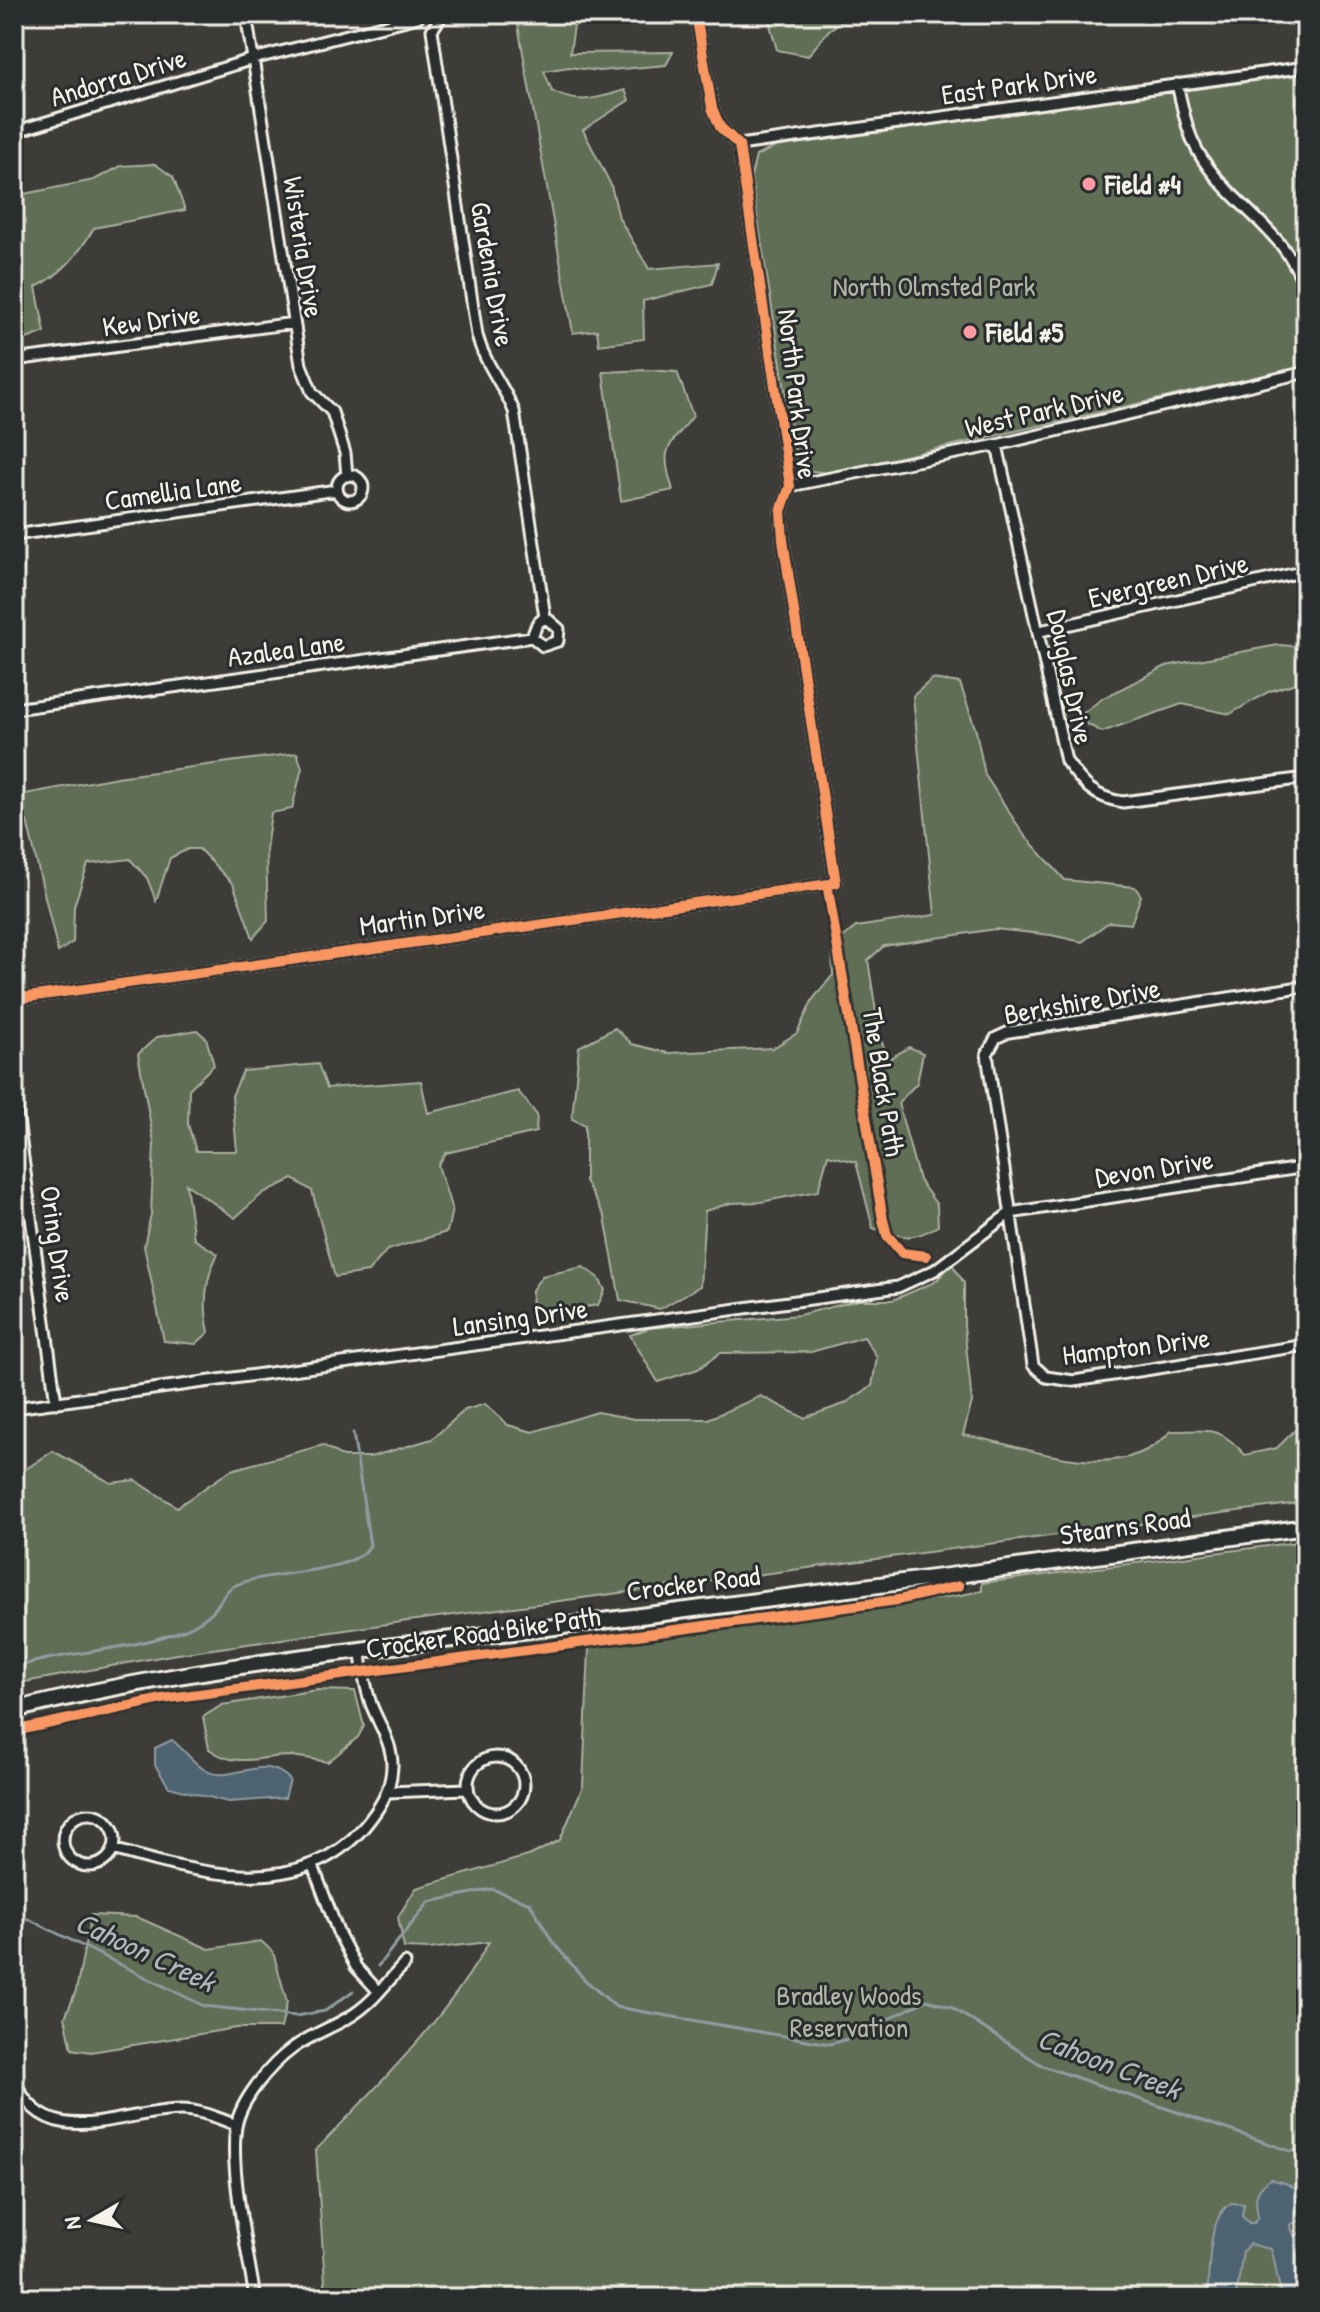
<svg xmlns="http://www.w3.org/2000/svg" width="1320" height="2312" viewBox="0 0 1320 2312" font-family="'Patrick Hand',sans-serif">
  <rect width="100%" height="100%" fill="#3d3c38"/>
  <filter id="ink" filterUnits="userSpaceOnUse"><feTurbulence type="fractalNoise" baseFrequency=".0125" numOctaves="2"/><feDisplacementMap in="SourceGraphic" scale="16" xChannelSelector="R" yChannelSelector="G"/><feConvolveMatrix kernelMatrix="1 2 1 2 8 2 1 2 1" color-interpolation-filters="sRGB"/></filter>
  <g filter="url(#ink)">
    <path fill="#606e56" stroke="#aab09f" stroke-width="2" d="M516 14H594V21L574 25 570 53 673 52 666 65 599 71 569 67 544 71 552 91C578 106 598 98 625 90L629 100 583 130 611 185 619 218 649 269 718 263 712 284 643 301 644 339 599 345 597 330 573 333Z
      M767 14H853L829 30 808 56 777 50Z
      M1306 74V366L829 473 804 470 796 458 751 177 756 156 777 146Z
      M155 164 173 177 185 210 94 228C79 253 63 274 36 287L45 332 16 343 14 196 94 180 121 166Z
      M649 370 677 372 693 416C668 449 659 446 673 490L621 501 603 372Z
      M1278 645 1306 647V680L1270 691 1230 714 1182 704 1102 732 1087 724 1083 713 1103 698 1166 666Z
      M932 679 960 683 976 731 985 775 1024 835 1065 880 1135 887 1141 896 1131 924 1109 922 1082 942 1051 935 995 929 884 946 868 960 880 1038 889 1059 909 1047 923 1053 917 1083 898 1103 919 1180 937 1205 938 1226C911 1242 902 1237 873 1228L856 1162 828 1155 818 1191 761 1202 731 1203 705 1211 700 1286 660 1309 620 1300 605 1217 585 1181V1125L572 1119 579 1047 615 1028 632 1044 668 1053 773 1048 797 1033 813 999 833 975 832 946 856 927 935 915 913 696Z
      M297 753 302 768 292 809 271 813 266 850 268 921 253 938 233 884 199 849H188L170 858 156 901 147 878 130 859 88 864 74 906 73 942 58 952 27 821 14 817V796L117 777Z
      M197 1030 206 1038 214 1065 189 1089 188 1124 196 1151H237L232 1096 243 1071 318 1064 327 1088 421 1081 428 1113 518 1091 537 1115 536 1132 446 1153 438 1165 452 1210 447 1232 387 1250 368 1272 335 1277 312 1191 293 1179 263 1193 235 1218 186 1184 194 1239 218 1254C205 1278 203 1305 209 1332L196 1344 164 1341 144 1246 151 1214 154 1143 138 1054 157 1037Z
      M952 1264 964 1283V1325L972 1402 963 1435C1028 1445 1118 1490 1171 1431 1210 1431 1219 1425 1245 1455L1277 1448 1297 1428 1306 1426V1502L408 1621 171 1655 14 1684V1477L53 1451 111 1483 135 1480 177 1507 231 1470 323 1445 343 1457H370L432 1439 465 1410 485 1404 508 1425 533 1432 597 1412 634 1419H708L761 1396 804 1418 844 1404 872 1386 877 1357 864 1337 811 1352 720 1353 698 1369 658 1382 630 1335 649 1328 799 1315 859 1300H893L935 1282Z
      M583 1267 598 1277 605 1290 598 1305 545 1313 531 1311 532 1290 542 1276Z
      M1306 1541V2298H326L316 2150C378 2085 444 2022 489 1942L429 1949 404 1948 398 1917 416 1888 531 1855 560 1840 583 1786 589 1648 961 1595 982 1591V1583Z
      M317 1690 355 1691 364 1726 358 1737 328 1762C316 1760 302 1757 290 1756 259 1756 236 1769 209 1749L203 1717 222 1705Z
      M91 1915 137 1917 209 1949 261 1941 273 1952 287 2002 281 2028H236L91 2052 72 2049 65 2017 76 1991Z"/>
    <path fill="#4e6372" stroke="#909ca1" stroke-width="2" d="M172 1740C183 1748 193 1763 205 1770 231 1786 263 1750 290 1780L285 1798 228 1802 169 1787 155 1765V1748Z
      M1270 2179 1285 2183 1306 2195V2217L1290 2225 1294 2235 1306 2232V2298H1284C1276 2283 1277 2266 1271 2249L1249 2244 1243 2251 1236 2298H1207C1210 2271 1206 2219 1231 2203L1244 2204 1242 2216 1249 2223H1254L1258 2216C1254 2198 1255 2191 1270 2179Z"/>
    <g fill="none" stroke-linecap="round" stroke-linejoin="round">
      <path stroke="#909ca1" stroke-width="3" d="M14 1668C61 1652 112 1652 159 1638 179 1632 198 1626 213 1611 220 1604 224 1592 232 1587 264 1569 355 1576 370 1545L353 1433
        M14 1912 204 2006 296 2016 325 2011 353 1991
        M378 1966 429 1902 492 1889 530 1903 552 1941 584 1979 616 2007 830 2044 848 2039 927 2000 951 2007 1043 2066 1290 2151 1306 2150"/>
      <g stroke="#f4f1e8" stroke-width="15">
        <path id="street" d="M246 14 301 365 312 392 332 412 345 453 347 476
          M1177 84C1183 109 1187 134 1200 155 1230 205 1290 233 1306 292
          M14 132 253 59 418 17 417 14
          M739 145 1306 67
          M14 360 294 323
          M997 445 1066 761C1083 784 1094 798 1123 802L1306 778
          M337 488a13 13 0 1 1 26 0a13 13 0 1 1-26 0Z
          M790 486 997 445 1306 372
          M14 535 337 490
          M1040 631 1306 571
          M532 637 537 624 545 617
          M14 709 532 637 543 646 558 641 559 629 545 617 514 411C503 384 484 363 477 335L432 30 443 14
          M1306 986 1009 1032 996 1038 987 1054 1033 1365 1046 1377 1074 1381 1306 1345
          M14 999 836 883 783 540 781 511 790 486 739 145 720 127 712 108 696 14
          M14 1091 56 1403
          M14 1408 898 1287 935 1270 1010 1213 1306 1167
          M468 1785a28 28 0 1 1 56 0a28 28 0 1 1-56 0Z
          M387 1792 467 1789
          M63 1840a26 26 0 1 1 52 0a26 26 0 1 1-52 0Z
          M113 1849C196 1873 299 1902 364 1827 379 1809 391 1791 392 1767 393 1744 379 1725 371 1704 365 1686 362 1669 361 1651
          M379 1992 405 1963
          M14 2079C45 2156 123 2110 181 2110 200 2110 218 2118 236 2125
          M255 2298C248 2253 229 2169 236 2127 240 2100 271 2064 293 2048 325 2025 350 2025 379 1992L356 1967 338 1932 313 1866"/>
      </g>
      <g stroke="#f4f1e8" stroke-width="20">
        <path id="primary" d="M14 1710C196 1664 385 1648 571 1625 817 1594 1061 1562 1306 1527"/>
      </g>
      <use href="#street" stroke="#2a2d2e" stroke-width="9"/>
      <use href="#primary" stroke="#2a2d2e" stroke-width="14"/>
      <g stroke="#2a2d2e" stroke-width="15">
        <path id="cycleway" d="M828 889 883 1220 887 1235 902 1253 926 1256
          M14 999 836 883 783 540 781 511 790 486 739 145 720 127 712 108 696 14
          M14 1731 162 1699 898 1600 959 1586"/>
      </g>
      <use href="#cycleway" stroke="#f99763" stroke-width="10"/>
    </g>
  </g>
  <g fill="#ff9aa2" stroke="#2a2d2e" stroke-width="3">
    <circle cx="1089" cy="184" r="8"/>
    <circle cx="970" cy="332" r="8"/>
  </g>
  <g text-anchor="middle" stroke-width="6" stroke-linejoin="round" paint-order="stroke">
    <g font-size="28" fill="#f4f1e8" stroke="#2a2d2e">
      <text transform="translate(118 77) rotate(-17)" y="10">Andorra Drive</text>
      <text transform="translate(1019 84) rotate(-8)" y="10">East Park Drive</text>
      <text transform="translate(304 247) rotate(81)" y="10">Wisteria Drive</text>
      <text transform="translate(493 274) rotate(80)" y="10">Gardenia Drive</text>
      <text transform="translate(151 320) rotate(-8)" y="10">Kew Drive</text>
      <text transform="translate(798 394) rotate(83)" y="10">North Park Drive</text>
      <text transform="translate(1044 410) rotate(-13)" y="10">West Park Drive</text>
      <text transform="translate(173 491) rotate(-8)" y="10">Camellia Lane</text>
      <text transform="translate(1168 580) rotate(-13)" y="10">Evergreen Drive</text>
      <text transform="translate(286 649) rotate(-8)" y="10">Azalea Lane</text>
      <text transform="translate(1071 677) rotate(78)" y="10">Douglas Drive</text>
      <text transform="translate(422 917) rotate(-8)" y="10">Martin Drive</text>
      <text transform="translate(1082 1001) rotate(-10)" y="10">Berkshire Drive</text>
      <text transform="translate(884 1082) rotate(81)" y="10">The Black Path</text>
      <text transform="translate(1154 1168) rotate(-9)" y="10">Devon Drive</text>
      <text transform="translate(58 1244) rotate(82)" y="10">Oring Drive</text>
      <text transform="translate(520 1317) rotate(-8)" y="10">Lansing Drive</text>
      <text transform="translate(1136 1346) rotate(-7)" y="10">Hampton Drive</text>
      <text transform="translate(1125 1526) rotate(-8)" y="10">Stearns Road</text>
      <text transform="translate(693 1583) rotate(-7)" y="10">Crocker Road</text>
      <text transform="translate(483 1632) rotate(-8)" y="10">Crocker Road Bike Path</text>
    </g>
    <g font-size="28" font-weight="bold" fill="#f4f1e8" stroke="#2a2d2e" text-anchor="start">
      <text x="1105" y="194">Field #4</text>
      <text x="986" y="342">Field #5</text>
    </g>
    <g font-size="28" fill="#b1b6a6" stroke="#2a2d2e">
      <text x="934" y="296">North Olmsted Park</text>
      <text x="849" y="2005">Bradley Woods<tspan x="849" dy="32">Reservation</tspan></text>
    </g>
    <g font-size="30" font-style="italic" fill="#b2b8b9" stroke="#2a2d2e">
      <text transform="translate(145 1952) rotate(25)" y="10">Cahoon Creek</text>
      <text transform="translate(1109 2064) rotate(21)" y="10">Cahoon Creek</text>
    </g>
  </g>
  <rect width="1320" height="2312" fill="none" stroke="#2a2d2e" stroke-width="48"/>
  <rect x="24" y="24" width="1272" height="2264" fill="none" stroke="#f4f1e8" stroke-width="3" filter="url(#ink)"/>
  <g transform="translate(92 2220) rotate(261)" stroke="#2a2d2e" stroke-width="6" paint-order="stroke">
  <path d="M0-6L14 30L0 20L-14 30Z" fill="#f4f1e8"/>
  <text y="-12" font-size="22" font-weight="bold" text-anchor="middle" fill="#f4f1e8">N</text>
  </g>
</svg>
